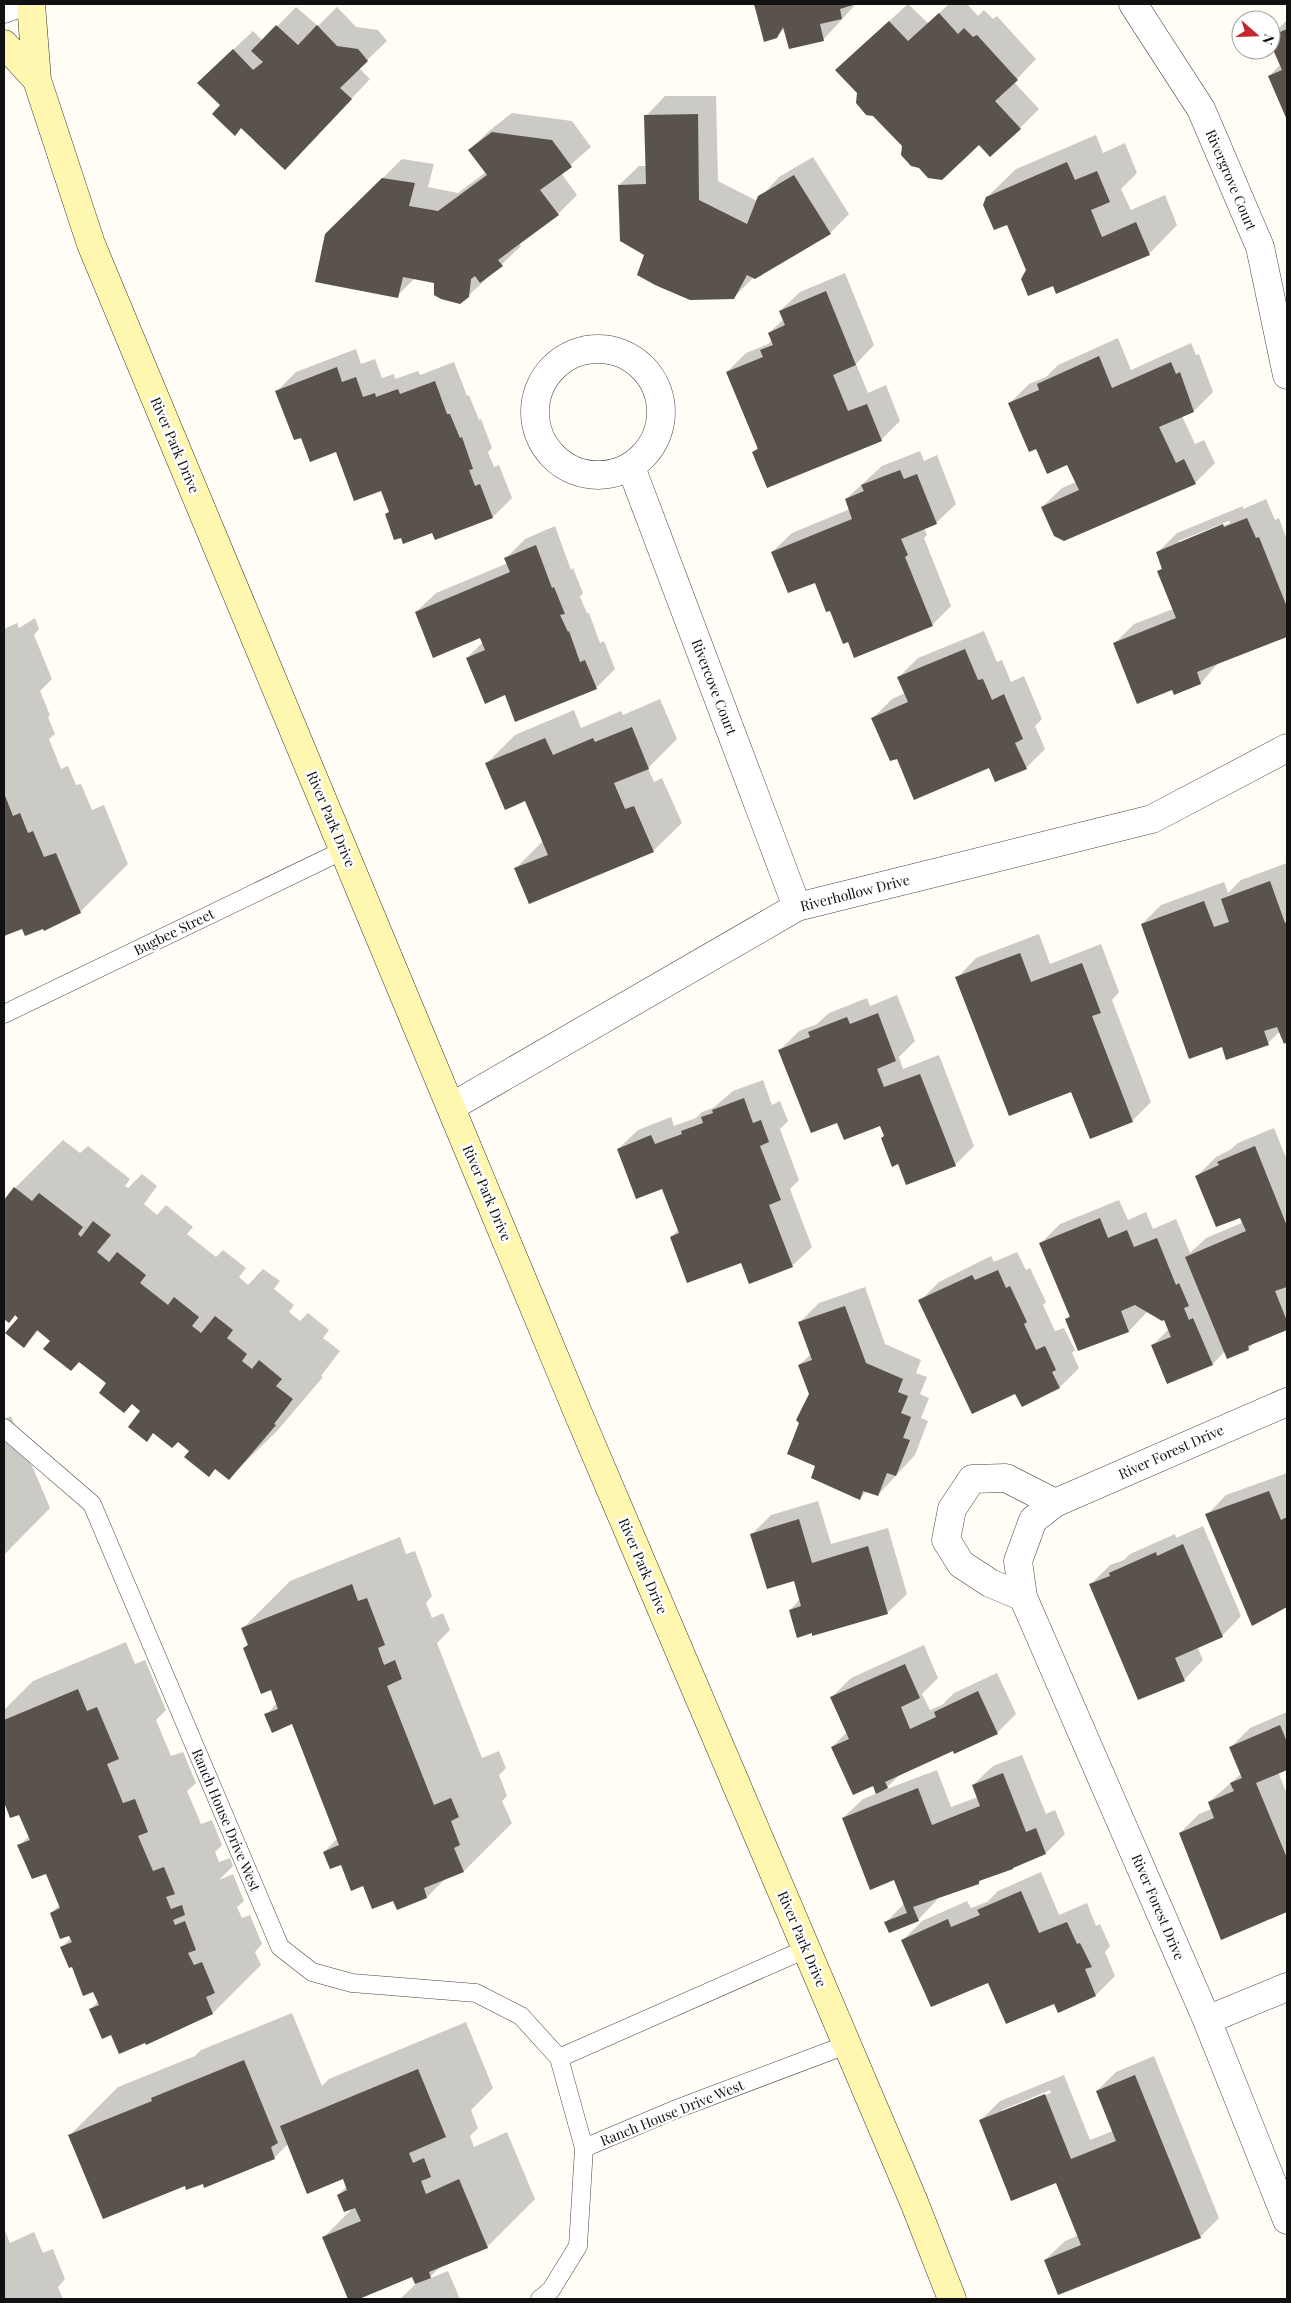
<svg xmlns="http://www.w3.org/2000/svg" width="1291" height="2303" viewBox="0 0 1291 2303" font-family="'Playfair Display',serif">
  <rect width="100%" height="100%" fill="#fffdf5"/>
  <path fill="#0003" fill-rule="evenodd" d="M755 4H856L823 40 785 28 776 37 765 40Z
    M908 4 928 23 949 4H967L978 16 984 10 993 19 997 16 1036 59 1014 82 1039 109 1020 128 979 143 903 146 856 51Z
    M296 7 318 26 337 7 356 27 378 30 387 41 359 68 370 79 304 149 222 105 218 64 253 31 263 41Z
    M1287 20V117L1269 76 1281 64 1271 42V36Z
    M665 96H716L718 181 757 201 779 177 813 157 849 214 830 233 754 277 733 298 646 254 619 185 639 166H647L646 116Z
    M512 113 572 121 591 147 561 173 577 195 558 214 519 243 521 246 468 296 435 282 415 278 397 296 326 235 402 159 434 164 428 187 458 193 486 172 469 150 489 131Z
    M1096 135 1103 153 1125 143 1137 173 1121 189 1131 210 1165 195 1177 225 1149 254 1053 284 1027 270 1008 223 987 197 1016 169Z
    M845 273 874 345 856 364 868 393 886 385 900 421 881 440 753 453 758 447 727 372 746 353 768 344 772 340 769 333 784 319 780 311 800 292Z
    M1118 338 1131 370 1191 343 1196 355 1199 354 1213 392 1194 411 1182 416 1195 444 1204 440 1215 463 1195 483 1064 540 1042 507 1062 488 1076 482 1068 463 1037 447 1009 404 1029 384 1046 377 1058 365Z
    M356 349 361 364 375 359 382 378 394 374 395 379 418 371 420 375 454 362 467 396 469 395 479 420 481 419 492 448 488 452 494 467 499 465 512 498 493 517 432 531 386 514 390 511 382 489 337 450 302 436 277 391 296 372Z
    M920 451 924 461 937 455 956 504 936 523 924 528 927 535 924 538 951 606 932 625 848 641 816 581 772 552 792 533 850 509 846 499 882 466Z
    M1266 499 1275 520 1279 518 1287 540V636L1219 662 1201 683 1174 693 1173 688 1115 643 1134 624 1173 609 1159 571 1163 567 1158 552 1177 533 1243 506V509ZM1229 521 1230 523 1179 544V541Z
    M555 526 571 570 573 568 583 593 580 597 587 613H589L600 643 604 641 615 669 596 688 505 694 467 658 483 642 481 637 416 612 436 593 508 563 506 558 525 539Z
    M35 618 39 629 34 635 52 679 40 691 50 715 48 717 55 734 49 739 61 769 68 766 76 785 81 784 92 810 104 805 128 864 80 912 23 927 4 936V629L17 623 19 628Z
    M984 631 997 662 1002 660 1011 682 1024 676 1042 719 1035 726 1045 749 1026 768 897 757 873 718 892 699 905 693 898 678 918 658Z
    M660 699 677 739 648 768 654 782 662 778 682 823 653 851 515 869 543 841 526 800 487 763 515 735 574 710 581 728 621 711 623 715Z
    M1287 863V1041L1284 1042 1280 1031 1268 1043 1223 1046 1142 924 1161 905 1224 882 1228 893 1241 880Z
    M1039 934 1050 964 1101 944 1119 992 1112 1000 1151 1102 1132 1121 1072 1090 957 978 976 958Z
    M897 995 915 1041 899 1057 903 1069 939 1055 974 1146 955 1165 885 1135 881 1124 838 1121 780 1050 799 1031 817 1024 829 1013 867 998 870 1006Z
    M763 1080 772 1105 780 1101 788 1121 780 1129 799 1180 790 1189 812 1247 792 1266 741 1261 671 1237 679 1229 663 1187 618 1149 638 1130 671 1117 674 1126 696 1118 702 1112 713 1108 733 1091Z
    M1274 1128 1287 1160V1329L1255 1342 1248 1349 1225 1351 1213 1364 1168 1382 1153 1345 1169 1329 1165 1318 1148 1311 1129 1331 1079 1350 1066 1319 1070 1315 1041 1243 1060 1224 1119 1200 1128 1220 1146 1212 1153 1229 1176 1219 1190 1253 1206 1238 1244 1222 1241 1216 1197 1176 1216 1157 1230 1150 1238 1143Z
    M63 1140 80 1153 88 1146 130 1179 125 1186 128 1188 142 1174 157 1186 144 1204 157 1215 166 1205 193 1227 187 1234 216 1257 223 1250 246 1268 239 1277 248 1285 263 1269 280 1281 274 1289 294 1305 289 1312 300 1321 308 1313 329 1330 323 1338 340 1351 321 1376 323 1377 277 1431 229 1478 216 1468 209 1475 191 1451 178 1441 154 1432 146 1440 142 1411 133 1403 39 1330 24 1346 19 1318 16 1315 9 1322 4 1317V1202L15 1188Z
    M1017 1252 1026 1270 1030 1268 1046 1302 1043 1305 1055 1331 1064 1328 1075 1350 1072 1353 1079 1368 1060 1387 1022 1405 1016 1392 920 1301 939 1282 991 1256 994 1262Z
    M865 1287 885 1344 921 1360 916 1373 927 1377 920 1394 929 1398 921 1418 928 1421 915 1455 878 1495 867 1491 860 1498 817 1465 810 1394 799 1365 811 1354 799 1323 819 1303Z
    M11 1416 50 1508 4 1555V1419Z
    M1287 1473V1606L1253 1624 1207 1515 1226 1495Z
    M818 1501 831 1544 888 1528 907 1594 887 1613 813 1632 790 1610 800 1599 795 1579 752 1534 771 1515Z
    M1203 1526 1241 1616 1222 1636 1197 1646 1203 1660 1184 1680 1091 1584 1110 1565 1124 1560 1130 1554 1175 1534 1176 1538Z
    M400 1537 406 1554 415 1551 432 1596 426 1603 432 1618 443 1613 450 1630 437 1643 482 1758 499 1751 506 1768 499 1775 507 1796 502 1801 512 1823 464 1871 446 1878 427 1897 394 1899 364 1885 341 1863 324 1852 338 1838 292 1723 266 1715 277 1703 272 1688 244 1648 249 1644 242 1629 290 1581Z
    M126 1642 135 1664 145 1660 166 1710 156 1720 171 1756 183 1752 196 1783 187 1791 201 1824 212 1820 222 1845 215 1852 219 1862 230 1858 233 1866 219 1880 233 1874 244 1901 237 1907 242 1918 250 1915 262 1944 255 1952 261 1965 213 2013 112 2033 91 2009 98 2001 94 1991 73 1966 62 1947 71 1938 51 1913 60 1905 46 1872 19 1846 29 1836 20 1813 11 1817 4 1799V1710L33 1681Z
    M924 1645 938 1678 922 1694 930 1710 942 1705 954 1693 997 1673 1016 1714 997 1733 953 1749 903 1772 884 1790 937 1770 951 1807 978 1797 973 1785 993 1766 1022 1755 1046 1814 1055 1810 1065 1834 1046 1853 983 1878 979 1882 936 1897 937 1900 918 1920 886 1922 904 1904 894 1879 843 1818 863 1799 878 1793 874 1785 832 1747 847 1732 832 1697 851 1678Z
    M1287 1712V1769L1278 1772 1287 1794V1910L1221 1939 1180 1833 1199 1814 1212 1809 1209 1802 1242 1773 1231 1747 1250 1728Z
    M1041 1872 1059 1915 1087 1903 1096 1926 1100 1924 1110 1946 1105 1952 1115 1976 1096 1995 1058 2011 1054 2002 989 1981 903 1940 922 1921 967 1901 971 1908 987 1902 998 1891Z
    M292 2013 322 2086 329 2079 466 2022 493 2088 471 2110 478 2128 470 2136 474 2147 507 2132 535 2199 487 2247 441 2266 428 2279 448 2271 460 2299H400L416 2284 413 2275 356 2299H349L323 2238 354 2207 338 2195 347 2186 343 2178 288 2144 274 2158 203 2182 186 2184 70 2135 118 2087 195 2056 201 2050Z
    M1154 2056 1219 2218 1200 2237 1045 2260 1065 2241 1079 2235 1056 2181 980 2121 1000 2101 1064 2075 1090 2140 1113 2131 1097 2091 1116 2072ZM1050 2090 1051 2093 1002 2112V2110Z
    M5 2231 10 2243 34 2232 43 2253 53 2249 65 2279 58 2287 63 2299H4Z"/>
  <path fill="#5a524d" d="M754 4H856L840 9 842 19 820 24 824 41 789 49 783 27 777 38 764 42Z
    M939 13 958 34 964 28 973 37 977 35 1018 80 995 101 1021 129 990 157 979 145 942 180 928 178 919 168 911 166 901 155 902 146 873 116 866 115 856 103 857 93 835 70 889 21 908 41Z
    M276 25 298 45 317 25 337 46 358 49 368 61 340 88 352 99 285 170 241 128 235 136 212 114 220 105 197 83 233 49 253 70 263 62 251 51Z
    M1287 29V120L1268 76 1282 70 1271 45V36Z
    M698 114 699 200 747 224 758 196 794 175 831 234 755 279 747 275 734 299 690 300 655 285 637 275 644 255 620 241 618 185 646 184 644 115Z
    M492 132 552 140 572 167 540 190 559 215 498 260 503 266 480 283 475 276 471 279 469 297 460 304 441 299 434 295V283L403 277 398 298 315 282 325 234 382 178 415 183 409 206 438 211 487 175 468 150Z
    M1067 162 1075 180 1097 171 1110 202 1091 210 1102 237 1136 222 1150 255 1056 294 1053 286 1028 296 1021 279 1026 270 1007 225 994 230 983 205 986 197Z
    M826 291 856 365 833 375 848 411 867 404 882 441 767 488 752 452 758 449 726 372 763 357 760 350 773 345 768 333 785 325 779 311Z
    M1099 356 1112 388 1171 362 1176 374 1180 372 1194 412 1159 427 1176 463 1184 459 1196 484 1064 541 1054 536 1041 507 1079 490 1067 465 1047 474 1036 449 1029 452 1008 403 1039 390 1037 384Z
    M337 367 342 382 356 377 363 397 375 393 376 397 398 389 400 394 435 381 447 414H450L460 438 462 437 473 469 469 470 475 486 480 484 493 518 435 540 432 533 403 544 401 538 394 540 385 514 389 512 381 491 354 501 336 452 310 462 301 438 294 440 275 391Z
    M900 470 904 479 917 474 937 524 901 539 908 555 905 557 933 626 854 658 848 642 843 644 830 611 826 612 815 583 788 593 771 552 852 519 845 499 864 491 861 485Z
    M1247 518 1256 538 1259 537 1287 607V637L1197 672 1201 684 1174 695 1172 690 1137 704 1113 643 1176 618 1157 571 1162 569 1156 552 1223 524 1224 527Z
    M536 545 552 588 554 587 565 614 560 615 568 632 569 631 580 662 585 660 597 689 515 722 505 695 485 704 466 658 485 650 480 638 433 658 415 612 510 572 504 558Z
    M965 649 978 680 983 679 992 700 1004 694 1023 739 1015 743 1027 769 995 782 989 768 914 800 897 759 890 761 871 718 908 702 897 677Z
    M632 727 649 769 614 783 625 809 634 806 654 852 529 904 514 868 548 855 525 801 505 810 485 763 545 738 553 755 593 738 595 742Z
    M4 793 13 816 20 813 28 833 33 831 44 857 56 853 81 913 44 931 43 929 25 936 22 929 4 936Z
    M1270 881 1285 923 1287 922V1042L1284 1044 1277 1027 1264 1031 1269 1045 1226 1060 1222 1047 1189 1059 1141 924 1204 901 1214 927 1229 922 1221 899Z
    M1020 953 1031 982 1082 963 1101 1013 1092 1016 1133 1122 1090 1139 1071 1092 1009 1116 955 977Z
    M878 1013 896 1061 877 1069 884 1087 920 1074 956 1166 906 1185 898 1164 892 1167 881 1138 884 1136 880 1126 844 1140 837 1123 811 1133 778 1050 810 1037 808 1032 847 1017 850 1024Z
    M744 1098 753 1123 761 1120 769 1142 760 1146 781 1200 769 1205 793 1267 749 1284 741 1263 687 1283 670 1237 679 1233 662 1189 636 1199 617 1149 651 1135 655 1144 682 1134 681 1131 703 1123 701 1117 713 1113 712 1110Z
    M1255 1146 1287 1226V1287L1275 1291 1287 1321V1330L1248 1346 1249 1350 1227 1359 1185 1257 1246 1231 1240 1218 1216 1227 1195 1176 1219 1165 1217 1162Z
    M14 1187 32 1201 39 1193 83 1227 78 1234 81 1237 93 1221 111 1235 97 1252 109 1262 117 1252 146 1275 140 1283 168 1305 174 1297 199 1317 192 1326 201 1333 215 1316 233 1330 227 1338 247 1354 242 1361 252 1369 259 1360 282 1379 276 1386 293 1399 274 1424 276 1425 229 1480 215 1469 209 1477 184 1457 189 1451 178 1442 172 1448 153 1433 147 1442 128 1427 140 1411 132 1404 124 1413 99 1393 106 1383 79 1362 71 1371 43 1349 50 1341 37 1330 24 1348 5 1333 18 1318 15 1315 9 1323 4 1319V1200Z
    M1100 1218 1108 1238 1127 1230 1134 1247 1157 1238 1176 1285 1179 1283 1189 1306 1184 1308 1189 1320 1193 1318 1213 1365 1167 1384 1151 1345 1171 1337 1164 1320 1162 1321 1135 1305 1121 1311 1129 1332 1078 1351 1065 1319 1070 1317 1039 1243Z
    M998 1270 1006 1288 1010 1286 1027 1322 1024 1324 1036 1350 1045 1346 1056 1370 1052 1372 1060 1388 1022 1407 1015 1394 972 1414 918 1300 972 1275 975 1280Z
    M845 1306 866 1363 903 1379 898 1392 908 1396 901 1413 911 1417 903 1438 910 1440 896 1476 887 1473 878 1496 863 1491 860 1500 811 1478 815 1466 787 1454 799 1423 796 1420 809 1394 798 1365 812 1360 798 1322Z
    M1269 1491 1281 1520 1287 1517V1607L1252 1626 1205 1514Z
    M799 1519 812 1563 868 1546 888 1614 812 1636V1633L797 1638 789 1610 801 1606 794 1581 767 1589 750 1534Z
    M1183 1544 1223 1637 1175 1658 1185 1681 1138 1700 1089 1584 1110 1576 1109 1573 1156 1552 1157 1556Z
    M352 1584 358 1601 367 1598 385 1645 378 1648 384 1665 395 1660 402 1679 387 1686 434 1805 451 1798 459 1817 451 1821 460 1845 454 1848 464 1872 424 1888 427 1898 397 1910 393 1901 372 1909 363 1886 351 1891 341 1865 330 1869 323 1852 339 1845 292 1724 272 1733 264 1714 278 1709 271 1690 261 1694 243 1648 248 1645 241 1628Z
    M905 1664 920 1698 901 1707 910 1729 936 1717 934 1712 978 1691 998 1734 954 1754 953 1751 885 1782 888 1788 876 1794 873 1786 853 1795 831 1747 849 1739 830 1697Z
    M78 1689 87 1711 97 1707 119 1759 107 1764 123 1803 135 1799 148 1832 138 1836 153 1871 164 1867 175 1894 166 1897 171 1909 182 1905 185 1915 173 1920 175 1925 185 1921 196 1950 188 1953 194 1965 202 1962 215 1993 206 1997 213 2014 146 2045 145 2043 119 2054 111 2035 102 2039 89 2009 99 2005 93 1992 83 1996 72 1967 69 1968 60 1947 72 1942 69 1936 60 1939 50 1913 60 1908 46 1874 32 1879 17 1845 30 1840 19 1815 10 1818 4 1802V1720Z
    M1280 1725 1287 1742V1770L1256 1783 1287 1858V1912L1221 1940 1179 1833 1214 1818 1208 1802 1234 1791 1230 1783 1242 1778 1229 1747Z
    M1003 1773 1026 1832 1036 1828 1046 1854 1013 1868V1869L979 1881V1884L913 1907 919 1921 889 1933 884 1922 907 1913 894 1880 870 1890 842 1818 918 1788 932 1825 980 1806 972 1785Z
    M1021 1891 1039 1933 1067 1922 1077 1944 1080 1943 1092 1967 1085 1969 1096 1996 1058 2013 1054 2004 1006 2024 988 1983 931 2007 901 1940 948 1919 951 1927 980 1915 977 1910Z
    M244 2060 278 2143 271 2147 275 2159 204 2188 203 2184 186 2190 185 2186 103 2219 68 2135 152 2101 151 2098Z
    M418 2069 446 2137 409 2153 413 2163 424 2158 431 2177 421 2181 426 2194 459 2179 488 2248 429 2272 431 2278 415 2284 412 2277 359 2299H348L322 2237 361 2221 355 2208 344 2212 337 2195 347 2190 343 2179 307 2194 280 2126Z
    M1135 2075 1201 2238 1058 2295 1044 2260 1081 2245 1056 2183 1011 2201 979 2120 1045 2094 1071 2159 1116 2141 1096 2091Z"/>
  <g fill="none" stroke-linecap="round" stroke-linejoin="round">
    <g stroke="#444" stroke-width="19">
      <path id="lane" d="M4 1014 344 850
        M4 1428 92 1504 280 1947 312 1972 352 1983 476 1993 521 2016 559 2058 584 2148 578 2246 551 2290 540 2299
        M559 2058 806 1949
        M584 2148 674 2110 846 2045"/>
    </g>
    <g stroke="#444" stroke-width="29">
      <path id="street" d="M1133 4 1201 109 1260 247 1287 375
        M4 9 17 4
        M535 412a63 63 0 1 1 126 0a63 63 0 1 1-126 0Z
        M631 467 797 907
        M451 1107 797 907 1152 819 1287 748
        M1287 1402 1055 1503 1033 1520 1018 1561 1023 1597 1207 2020 1287 2220
        M1023 1597 990 1583 961 1564 946 1540 952 1509 972 1479 1006 1478 1055 1503
        M1207 2020 1287 1987"/>
    </g>
    <g stroke="#333" stroke-width="29">
      <path id="secondary" d="M31 4 37 80 91 244 578 1413 914 2202 952 2299
        M4 44 37 80"/>
    </g>
    <use href="#lane" stroke="#fff" stroke-width="18"/>
    <use href="#street" stroke="#fff" stroke-width="28"/>
    <use href="#secondary" stroke="#fff6b0" stroke-width="28"/>
  </g>
  <g text-anchor="middle" stroke-width="5" stroke-linejoin="round" paint-order="stroke">
    <g font-size="14" fill="#111" stroke="#fff">
      <text transform="translate(1231 180) rotate(67)" y="5">Rivergrove Court</text>
      <text transform="translate(175 445) rotate(67)" y="5">River Park Drive</text>
      <text transform="translate(714 687) rotate(69)" y="5">Rivercove Court</text>
      <text transform="translate(331 819) rotate(67)" y="5">River Park Drive</text>
      <text transform="translate(855 893) rotate(-14)" y="5">Riverhollow Drive</text>
      <text transform="translate(174 932) rotate(-26)" y="5">Bugbee Street</text>
      <text transform="translate(487 1193) rotate(67)" y="5">River Park Drive</text>
      <text transform="translate(1171 1452) rotate(-24)" y="5">River Forest Drive</text>
      <text transform="translate(643 1566) rotate(67)" y="5">River Park Drive</text>
      <text transform="translate(226 1820) rotate(67)" y="5">Ranch House Drive West</text>
      <text transform="translate(1158 1907) rotate(67)" y="5">River Forest Drive</text>
      <text transform="translate(802 1939) rotate(67)" y="5">River Park Drive</text>
      <text transform="translate(672 2113) rotate(-22)" y="5">Ranch House Drive West</text>
    </g>
  </g>
  <rect width="1291" height="2303" fill="none" stroke="#111111" stroke-width="10"/>
  <g transform="translate(1256 35) rotate(110)"><circle r="24" fill="#ffffff" stroke="#a0a0a0"/>
  <path d="M0-4L9 19L0 12L-9 19Z" fill="#c4262e"/>
  <text y="-8" font-size="14" font-weight="bold" text-anchor="middle" fill="#111111">N</text>
  </g>
</svg>
